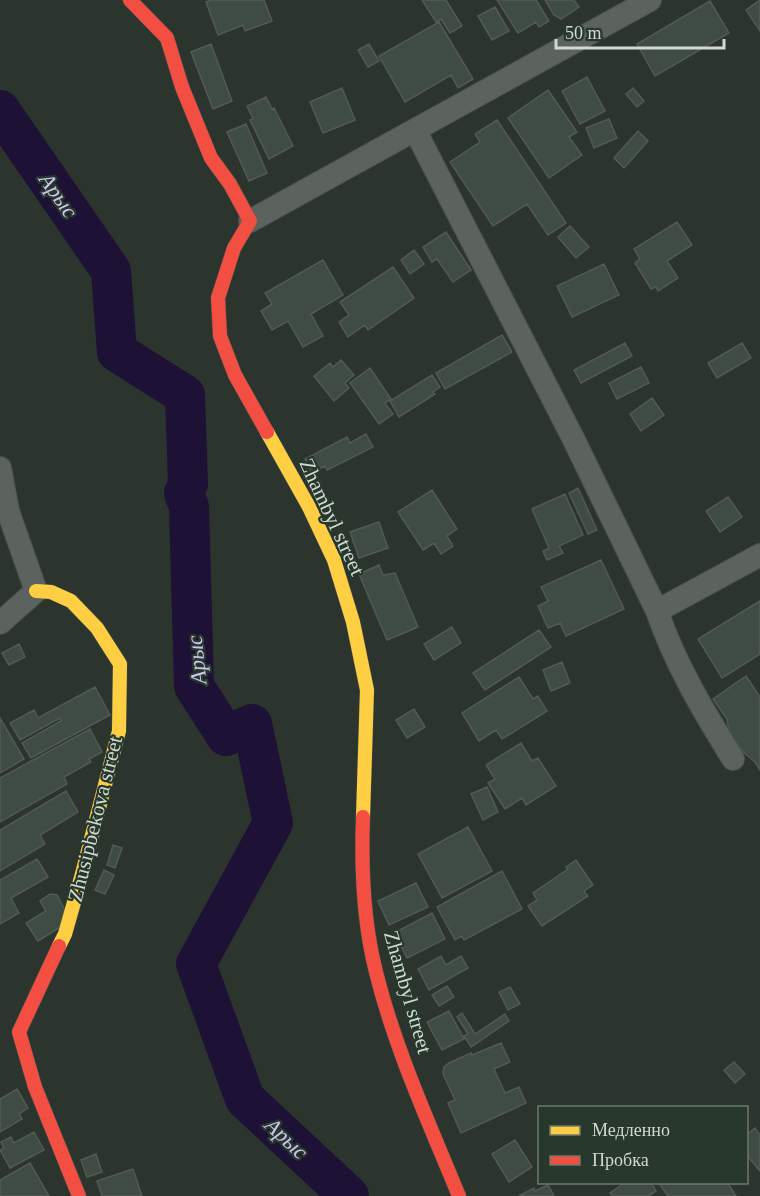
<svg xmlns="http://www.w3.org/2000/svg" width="760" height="1196" viewBox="0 0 760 1196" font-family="'Times New Roman',serif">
  <rect width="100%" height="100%" fill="#2c342e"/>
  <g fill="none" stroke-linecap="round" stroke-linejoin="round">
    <path stroke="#1d1136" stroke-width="40" d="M0 110 111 271 117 352 185 395 188 484 184 493 189 507 194 686 226 736 252 724 273 823 196 964 245 1099 349 1196"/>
  </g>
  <path fill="#3f4c44" stroke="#535954" stroke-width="1.5" d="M211 0H264L272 21 245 31 243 25 218 35 206 2Z
    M422 0H446L462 26 450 33 441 19 436 22Z
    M497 0H536L549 21 539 27 536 22 518 33Z
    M545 0H574L579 7 561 19 554 15Z
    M760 0V31L746 10Z
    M710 1 729 33 655 76 637 44Z
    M495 7 509 31 492 40 478 16Z
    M439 22 473 79 458 88 451 75 405 102 379 56Z
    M211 44 232 101 213 109 191 52Z
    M369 44 379 61 368 67 358 50Z
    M587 77 605 111 580 124 562 91Z
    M342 88 355 120 323 133 310 102Z
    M633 88 644 101 637 107 626 94Z
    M548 90 577 132 569 137 582 155 549 178 508 118Z
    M266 97 272 109 274 108 293 146 269 159 250 120 253 119 247 106Z
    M609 119 617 138 594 148 586 128Z
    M497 120 566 223 548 235 527 204 493 226 450 162 480 142 475 134Z
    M246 124 267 173 249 181 227 132Z
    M638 131 648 141 624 168 614 158Z
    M677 222 692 245 667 261 678 278 658 291 656 287 651 289 635 263 640 259 634 249Z
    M570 226 589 247 576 258 558 237Z
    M446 232 471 270 453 282 437 259 432 262 423 247Z
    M414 250 424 264 410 274 401 260Z
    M323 260 343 295 311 314 323 336 303 347 288 321 272 330 261 311 272 304 265 293Z
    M604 264 619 295 572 317 557 286Z
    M393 267 414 298 368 330 365 325 348 337 339 322 349 315 340 302Z
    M502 335 512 352 445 389 436 373Z
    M625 343 632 356 581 383 574 370Z
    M742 343 751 358 717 378 708 363Z
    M341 360 354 375 345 383 349 388 334 401 314 376 330 363 333 367Z
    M641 367 649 383 617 399 609 383Z
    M370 368 391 399 385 403 393 414 379 424 350 383Z
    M432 375 440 387 433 392 435 394 399 417 390 401Z
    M652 398 664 415 641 431 630 414Z
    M366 434 373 447 327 470 325 466 312 473 305 459 347 437 350 443Z
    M578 488 597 530 588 534 569 493Z
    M432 490 457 529 447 536 453 546 441 554 434 543 423 550 398 512Z
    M565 494 583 535 559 546 563 553 547 560 543 551 549 548 532 509Z
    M728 497 742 517 720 532 706 511Z
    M379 522 388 548 359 558 350 532Z
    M601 560 624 609 566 636 560 623 548 628 538 606 548 601 541 587Z
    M379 565 383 575 395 573 418 627 387 640 359 574Z
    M760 601V654L722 678 698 639Z
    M452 627 461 643 434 660 424 644Z
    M539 630 551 647 485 690 473 673Z
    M19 644 25 657 9 665 2 653Z
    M562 662 570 683 551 691 543 670Z
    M746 676 760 697V770L755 762 742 751 729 732 727 719 713 699Z
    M519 677 533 699 538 696 547 711 502 739 496 730 479 741 462 713Z
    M95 687 110 715 31 758 22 743 61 721 60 718 20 740 10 723 34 710 38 718Z
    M414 709 425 727 407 738 396 720Z
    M0 718 24 759 0 773Z
    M90 729 102 752 89 759 91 762 64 777 67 784 0 822V778Z
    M521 743 532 761 538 758 556 786 526 805 522 798 505 809 488 783 495 779 486 765Z
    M487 787 498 812 483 820 471 794Z
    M66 791 78 812 40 835 45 844 0 871V830Z
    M468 827 492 871 442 898 418 854Z
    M113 845 122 848 115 868 107 865Z
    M37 859 48 877 11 898 19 913 0 924V880Z
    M576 860 593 885 584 891 588 896 542 926 528 906 537 900 533 893 568 869 566 867Z
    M104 870 114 875 105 894 95 890Z
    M502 871 522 909 464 940 462 936 455 940 437 907Z
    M416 883 428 907 389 925 378 901Z
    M50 894 57 895 66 912 59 928 38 941 26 923 46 911 40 901Z
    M432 913 445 939 407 958 394 933Z
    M441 956 446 965 461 956 468 968 429 990 418 969Z
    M447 986 454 997 439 1006 432 995Z
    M510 987 520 1004 508 1010 499 992Z
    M449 1011 464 1039 442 1050 427 1022Z
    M462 1013 475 1034 505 1014 509 1021 471 1047 464 1036 468 1034 457 1017Z
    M501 1043 510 1062 494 1069 505 1093 519 1087 526 1103 461 1133 448 1103 455 1100 443 1074 444 1067 449 1063 471 1053 472 1055Z
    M734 1062 745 1074 735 1083 724 1070Z
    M17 1089 28 1108 19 1114 22 1119 0 1132V1099Z
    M755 1128 760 1135V1171L746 1154V1135Z
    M34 1132 44 1150 10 1168 0 1150 4 1148 1 1142 11 1137 14 1143Z
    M515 1140 532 1167 509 1182 492 1154Z
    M96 1154 102 1172 87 1177 81 1160Z
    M30 1163 49 1196H0V1180Z
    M133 1169 142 1196H102L97 1181Z
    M626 1182H651L656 1191 648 1196H612L610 1193Z
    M658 1182H727L736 1196H668Z
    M548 1185 554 1196H519L534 1188 535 1191Z"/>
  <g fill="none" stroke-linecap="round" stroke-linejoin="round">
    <g stroke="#49514c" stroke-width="24">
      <path id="street" d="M415 130 573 438 657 611 760 555
        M250 221 650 0
        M0 468 8 511 36 591 0 623
        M657 611C675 664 704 712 733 759"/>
    </g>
    <g stroke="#49514c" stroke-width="15">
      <path id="slow" d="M267 432 309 507 334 560 353 622 367 690 363 817
        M36 591 51 592 71 601 97 628 120 664 119 731 82 874 65 934 59 946"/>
    </g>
    <g stroke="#49514c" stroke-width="15">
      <path id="jam" d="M130 0 167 38 182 87 211 158 230 184 250 221 234 248 218 298 220 336 235 375 267 432
        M363 817C361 870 363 921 376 972 395 1049 429 1123 459 1196
        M59 946 19 1032 35 1087 79 1196"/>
    </g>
    <use href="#street" stroke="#5c625d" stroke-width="22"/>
    <use href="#slow" stroke="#ffcf43" stroke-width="14"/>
    <use href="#jam" stroke="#f24e42" stroke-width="14"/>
  </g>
  <g text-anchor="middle" stroke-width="4.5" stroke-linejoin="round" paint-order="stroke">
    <g font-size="21" fill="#d0dad3" stroke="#28382c">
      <text transform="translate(332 517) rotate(65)" y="7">Zhambyl street</text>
      <text transform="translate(95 819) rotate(-76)" y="7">Zhusipbekova street</text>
      <text transform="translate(408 992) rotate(74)" y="7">Zhambyl street</text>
    </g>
    <g font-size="22" font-style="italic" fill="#cec5f3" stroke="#28382c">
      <text transform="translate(59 195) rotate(55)" y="8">Арыс</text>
      <text transform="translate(196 660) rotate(-96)" y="8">Арыс</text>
      <text transform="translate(287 1138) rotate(43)" y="8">Арыс</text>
    </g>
  </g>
  <rect x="538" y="1106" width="210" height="78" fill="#28382c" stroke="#6b796f" stroke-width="1.5"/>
  <rect x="550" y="1126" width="30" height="9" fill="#ffcf43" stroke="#6b796f" stroke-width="1.5"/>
  <text x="592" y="1136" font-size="18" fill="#d0dad3">Медленно</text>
  <rect x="550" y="1156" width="30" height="9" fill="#f24e42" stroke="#6b796f" stroke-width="1.5"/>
  <text x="592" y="1166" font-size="18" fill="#d0dad3">Пробка</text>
  <path d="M556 39v9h168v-9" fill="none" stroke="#d0dad3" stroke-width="3"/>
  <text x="565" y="39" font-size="18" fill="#d0dad3" stroke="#28382c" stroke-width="4.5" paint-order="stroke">50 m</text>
</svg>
